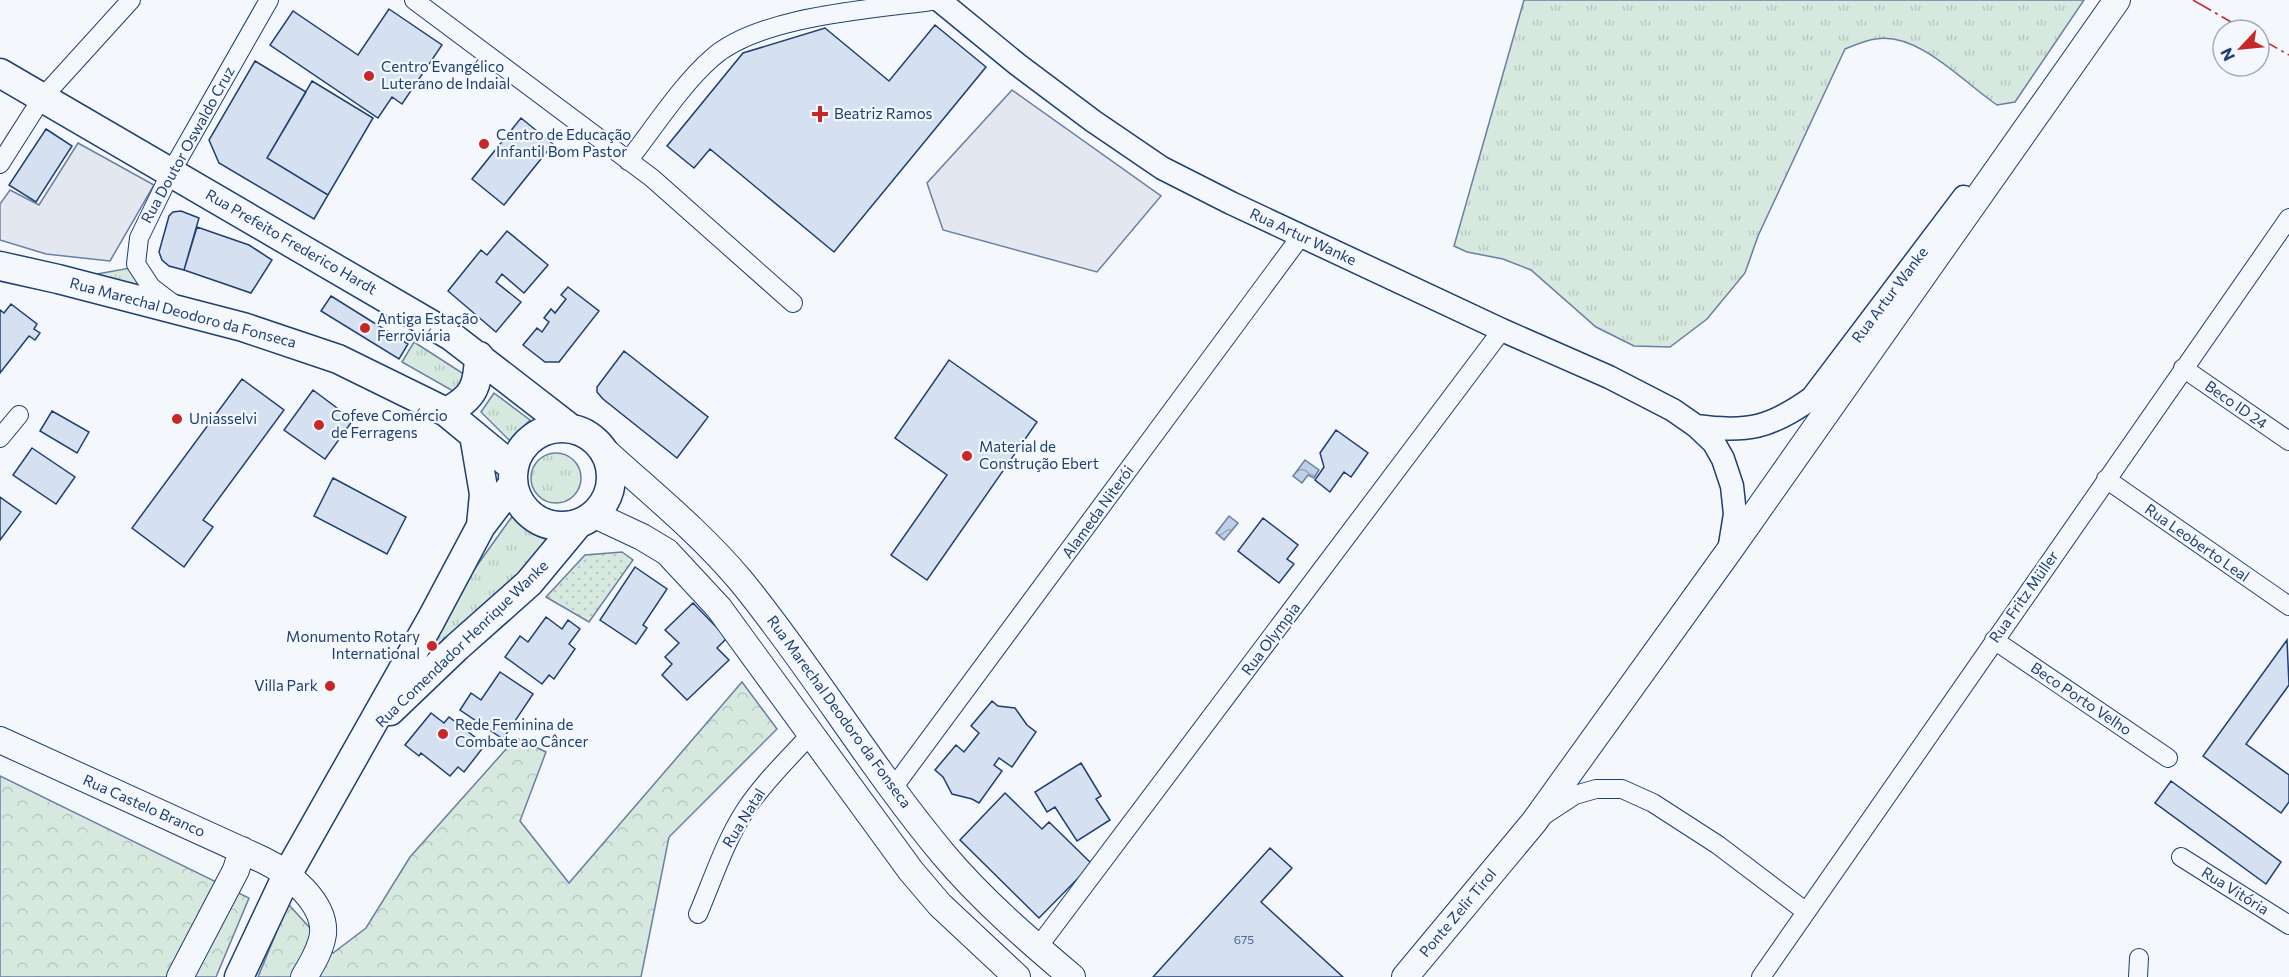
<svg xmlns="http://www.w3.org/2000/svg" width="2289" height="977" viewBox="0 0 2289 977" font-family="Commissioner,sans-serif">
  <defs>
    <pattern id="grass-tufts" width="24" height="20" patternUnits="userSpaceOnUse" patternTransform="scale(1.5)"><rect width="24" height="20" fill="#d7e8df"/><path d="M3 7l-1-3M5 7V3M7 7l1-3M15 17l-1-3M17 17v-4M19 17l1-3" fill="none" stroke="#b8c8c3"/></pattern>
    <pattern id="forest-crowns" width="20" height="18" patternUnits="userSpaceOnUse" patternTransform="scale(1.5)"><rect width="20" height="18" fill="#d7e8df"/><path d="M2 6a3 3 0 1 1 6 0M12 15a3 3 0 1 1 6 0" fill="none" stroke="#b8c8c3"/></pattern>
    <pattern id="park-dots" width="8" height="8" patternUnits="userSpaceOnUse" patternTransform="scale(1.5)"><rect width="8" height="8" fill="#d7e8df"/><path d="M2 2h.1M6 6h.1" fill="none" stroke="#b8c8c3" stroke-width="1.8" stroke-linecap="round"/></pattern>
    <pattern id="water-waves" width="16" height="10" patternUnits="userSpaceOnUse" patternTransform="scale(1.5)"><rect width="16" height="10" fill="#bed0e5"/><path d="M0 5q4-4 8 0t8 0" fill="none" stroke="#9aaabe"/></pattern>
  </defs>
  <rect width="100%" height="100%" fill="#f4f7fb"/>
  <path fill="url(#grass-tufts)" stroke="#687fa3" stroke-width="1.5" d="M1524 0H2084L2015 102 1997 105C1964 83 1919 32 1876 39 1866 40 1855 45 1845 49L1758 236 1745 273 1707 319 1670 347 1634 346 1596 327 1531 270 1503 259 1467 252 1454 246Z
    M130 268 146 289 86 276Z
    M414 342 470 378 460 395 402 362Z
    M494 393 530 420 510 441 481 412Z
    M531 478a25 25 0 1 1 50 0a25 25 0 1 1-50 0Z
    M516 511C527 522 538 530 553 534L530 564 431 661 424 652 448 606Z"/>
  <path fill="url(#forest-crowns)" stroke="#687fa3" stroke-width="1.5" d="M742 682 777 729 669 837 641 977H258L288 904 333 953 366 928 410 857 516 738 546 752 520 821 569 883Z
    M0 776 249 898 216 977H0Z"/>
  <path fill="url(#park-dots)" stroke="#687fa3" stroke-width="1.5" d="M622 552 633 560 589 622 546 597 585 555Z"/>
  <path fill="#e3e8f0" stroke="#687fa3" stroke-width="1.5" d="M1012 90 1161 196 1097 272 943 230 927 183Z
    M78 143 154 185 110 261 46 254 0 240V204L10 190 39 205Z"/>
  <path fill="url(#water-waves)" stroke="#687fa3" stroke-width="1.5" d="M1305 460 1319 470 1314 478 1308 475 1302 483 1293 476Z
    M1229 516 1238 523 1224 540 1216 533Z"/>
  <path fill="#d5e0f0" stroke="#1d3f73" stroke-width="1.5" d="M389 9 442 45 402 104 392 97 378 118 270 45 293 11 358 55Z
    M935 25 986 67 834 252 710 149 694 168 667 146 743 53 825 28 889 81Z
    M255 61 306 92 267 158 328 195 314 219 219 163 209 140Z
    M312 81 373 118 328 195 267 158Z
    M521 118 553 144 504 205 472 179Z
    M46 129 72 146 36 202 9 185Z
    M181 211 199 218 184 270 169 266 162 260 159 252 169 216 173 212Z
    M197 227 249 245 272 260 251 293 184 270Z
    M507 231 548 265 524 293 502 274 496 282 521 302 496 332 448 291 481 250 487 255Z
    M568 287 599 311 559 362H545L523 345 537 328 542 332 549 322 544 318 551 309 555 313 566 299 561 295Z
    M331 296 408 344 399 359 321 311Z
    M11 304 37 324 34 329 40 333 35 340 29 336 0 373V310L4 313Z
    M624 351 708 417 677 458 603 399 597 392V387Z
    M949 360 1037 422 927 580 891 555 947 475 895 438Z
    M242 379 284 410 203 520 213 527 184 567 132 528Z
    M313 390 353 420 325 459 284 430Z
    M52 411 89 432 77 453 40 431Z
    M1336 430 1368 453 1351 477 1344 472 1330 492 1315 480 1324 467 1320 453Z
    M32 448 75 477 56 504 13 475Z
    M333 478 406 517 387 554 314 516Z
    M0 497 21 512 0 540Z
    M1263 518 1298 545 1287 559 1294 564 1279 583 1238 551Z
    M635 567 667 589 643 625 647 628 636 644 600 620Z
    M693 603 727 638 717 648 729 660 687 700 662 675 672 664 665 657 679 643 665 630Z
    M546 617 562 629 568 620 580 629 569 644 575 649 554 679 549 675 542 684 505 657 520 636 528 642Z
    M2287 640 2289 685 2246 744 2289 775V802L2281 813 2203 756Z
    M500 672 533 694 503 739 460 710 471 693 481 700Z
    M992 701 998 706 1015 708 1027 725 1036 732 1012 767 999 758 994 765 1002 771 979 803 972 799 952 794 943 777 935 770 956 745 964 752 979 733 971 726Z
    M431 713 444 723 449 717 485 745 464 772 458 767 450 776 421 753 419 756 405 745Z
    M1081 763 1101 796 1096 799 1110 820 1077 841 1055 807 1047 812 1035 792Z
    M2171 781 2281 862 2266 884 2155 803Z
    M1005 793 1042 829 1049 822 1092 864 1039 918 960 840Z
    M1270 848 1292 868 1261 902 1343 977H1153Z"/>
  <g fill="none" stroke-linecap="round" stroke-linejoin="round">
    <g stroke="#1d3f73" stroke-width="20">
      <path id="minor" d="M414 0 652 178 793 303
        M628 161C653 129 682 84 712 58 760 15 876 9 939 0
        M0 164 42 98 131 0
        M172 303 151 287 136 264 139 238 171 172 269 0
        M2183 368 2289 441
        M0 438 19 415
        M2106 479 2289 606
        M1994 640 2168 758
        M893 788 1301 236
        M1543 816 1575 795 1596 789H1622L1653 803 1718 845 1805 911
        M2181 857 2289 925
        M698 914C713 879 725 841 746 809 764 782 788 759 810 735
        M1038 947 1502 330
        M1761 977 2289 218
        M2138 977 2139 958"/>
    </g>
    <g stroke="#1d3f73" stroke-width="25">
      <path id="tertiary" d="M939 0 1017 64 1093 121 1162 168 1231 203 1502 330 1609 377 1673 410 1696 426 1714 443 1723 459 1732 486 1735 514 1729 551
        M1696 426C1747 433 1770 428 1812 398L1964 197"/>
    </g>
    <g stroke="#1d3f73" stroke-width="28">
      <path id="secondary" d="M604 450C651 493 700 532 741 581 813 669 871 768 944 855 981 899 1027 939 1072 977
        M595 515 642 537 667 552 719 608 911 871 940 905 1017 977
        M0 740 263 860C288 872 326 903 323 934 321 949 312 964 304 977
        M180 977 236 870 242 850
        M1405 977 1534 822 1729 551 2117 0"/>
    </g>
    <g stroke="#1d3f73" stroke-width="31">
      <path id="primary" d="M0 73 451 336 570 428
        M0 266 58 279 243 327 338 359 446 412 514 468
        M446 412C474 398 478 386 479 356
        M513 477a49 49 0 1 1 98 0a49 49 0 1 1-98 0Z
        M474 435 484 494 481 526
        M390 711 457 647 529 583 578 524
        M239 977 288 873 431 620 481 526 513 484"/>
    </g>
    <use href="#minor" stroke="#f4f7fb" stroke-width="18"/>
    <use href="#tertiary" stroke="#f4f7fb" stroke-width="22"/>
    <use href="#secondary" stroke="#f4f7fb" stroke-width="26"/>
    <use href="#primary" stroke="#f4f7fb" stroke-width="28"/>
    <path stroke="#c62828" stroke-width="1.5" stroke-dasharray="21 4.5 3 4.5" stroke-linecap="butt" d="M2193 0 2245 30
      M2259 38 2289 55"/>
  </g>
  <g fill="#c62828" stroke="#f4f7fb" stroke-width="2">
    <circle cx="369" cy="76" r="6"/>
    <path d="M817 105h6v6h6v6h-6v6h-6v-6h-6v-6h6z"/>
    <circle cx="484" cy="144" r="6"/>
    <circle cx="365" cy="328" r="6"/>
    <circle cx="177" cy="419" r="6"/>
    <circle cx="319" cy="425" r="6"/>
    <circle cx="967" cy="456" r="6"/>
    <circle cx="432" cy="646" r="6"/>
    <circle cx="330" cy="686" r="6"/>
    <circle cx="443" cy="734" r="6"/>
  </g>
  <g text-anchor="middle" stroke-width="4.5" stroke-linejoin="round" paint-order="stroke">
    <g font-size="12" fill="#4b6792">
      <text x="1244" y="944">675</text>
    </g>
    <g font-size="15" fill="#1d3f73" stroke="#f4f7fb" text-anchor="start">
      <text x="381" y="72">Centro Evangélico<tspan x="381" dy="17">Luterano de Indaial</tspan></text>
      <text x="834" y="119">Beatriz Ramos</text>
      <text x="496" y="140">Centro de Educação<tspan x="496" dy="17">Infantil Bom Pastor</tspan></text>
      <text x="377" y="324">Antiga Estação<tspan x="377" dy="17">Ferroviária</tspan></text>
      <text x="331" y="421">Cofeve Comércio<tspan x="331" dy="17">de Ferragens</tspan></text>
      <text x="189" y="424">Uniasselvi</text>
      <text x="979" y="452">Material de<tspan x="979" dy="17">Construção Ebert</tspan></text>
      <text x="420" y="642" text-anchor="end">Monumento Rotary<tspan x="420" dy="17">International</tspan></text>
      <text x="318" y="691" text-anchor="end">Villa Park</text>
      <text x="455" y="730">Rede Feminina de<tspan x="455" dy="17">Combate ao Câncer</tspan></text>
    </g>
    <g font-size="15" fill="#1d3f73" stroke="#f4f7fb">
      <text transform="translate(188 145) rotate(-61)" y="5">Rua Doutor Oswaldo Cruz</text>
      <text transform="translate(1303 237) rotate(25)" y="5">Rua Artur Wanke</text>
      <text transform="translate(291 242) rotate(30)" y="5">Rua Prefeito Frederico Hardt</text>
      <text transform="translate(1890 295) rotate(-53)" y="5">Rua Artur Wanke</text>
      <text transform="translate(183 313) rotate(15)" y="5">Rua Marechal Deodoro da Fonseca</text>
      <text transform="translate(2236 405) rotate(35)" y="5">Beco ID 24</text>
      <text transform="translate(1098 512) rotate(-54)" y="5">Alameda Niterói</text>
      <text transform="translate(2197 543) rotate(35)" y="5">Rua Leoberto Leal</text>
      <text transform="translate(2024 597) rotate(-55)" y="5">Rua Fritz Müller</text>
      <text transform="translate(1271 639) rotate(-53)" y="5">Rua Olympia</text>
      <text transform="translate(462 644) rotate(-44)" y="5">Rua Comendador Henrique Wanke</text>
      <text transform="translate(2081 699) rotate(34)" y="5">Beco Porto Velho</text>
      <text transform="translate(839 712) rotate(54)" y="5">Rua Marechal Deodoro da Fonseca</text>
      <text transform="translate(144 806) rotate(24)" y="5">Rua Castelo Branco</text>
      <text transform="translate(744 818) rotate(-58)" y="5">Rua Natal</text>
      <text transform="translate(2235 891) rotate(32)" y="5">Rua Vitória</text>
      <text transform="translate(1458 913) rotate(-50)" y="5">Ponte Zelir Tirol</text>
    </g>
  </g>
  <g transform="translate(2241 48) rotate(244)"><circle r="28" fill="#f4f7fb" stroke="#9eadc5" stroke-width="1.5"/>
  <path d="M0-4.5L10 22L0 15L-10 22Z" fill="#c62828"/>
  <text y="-9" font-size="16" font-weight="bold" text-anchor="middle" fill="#1d3f73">N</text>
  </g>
</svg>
